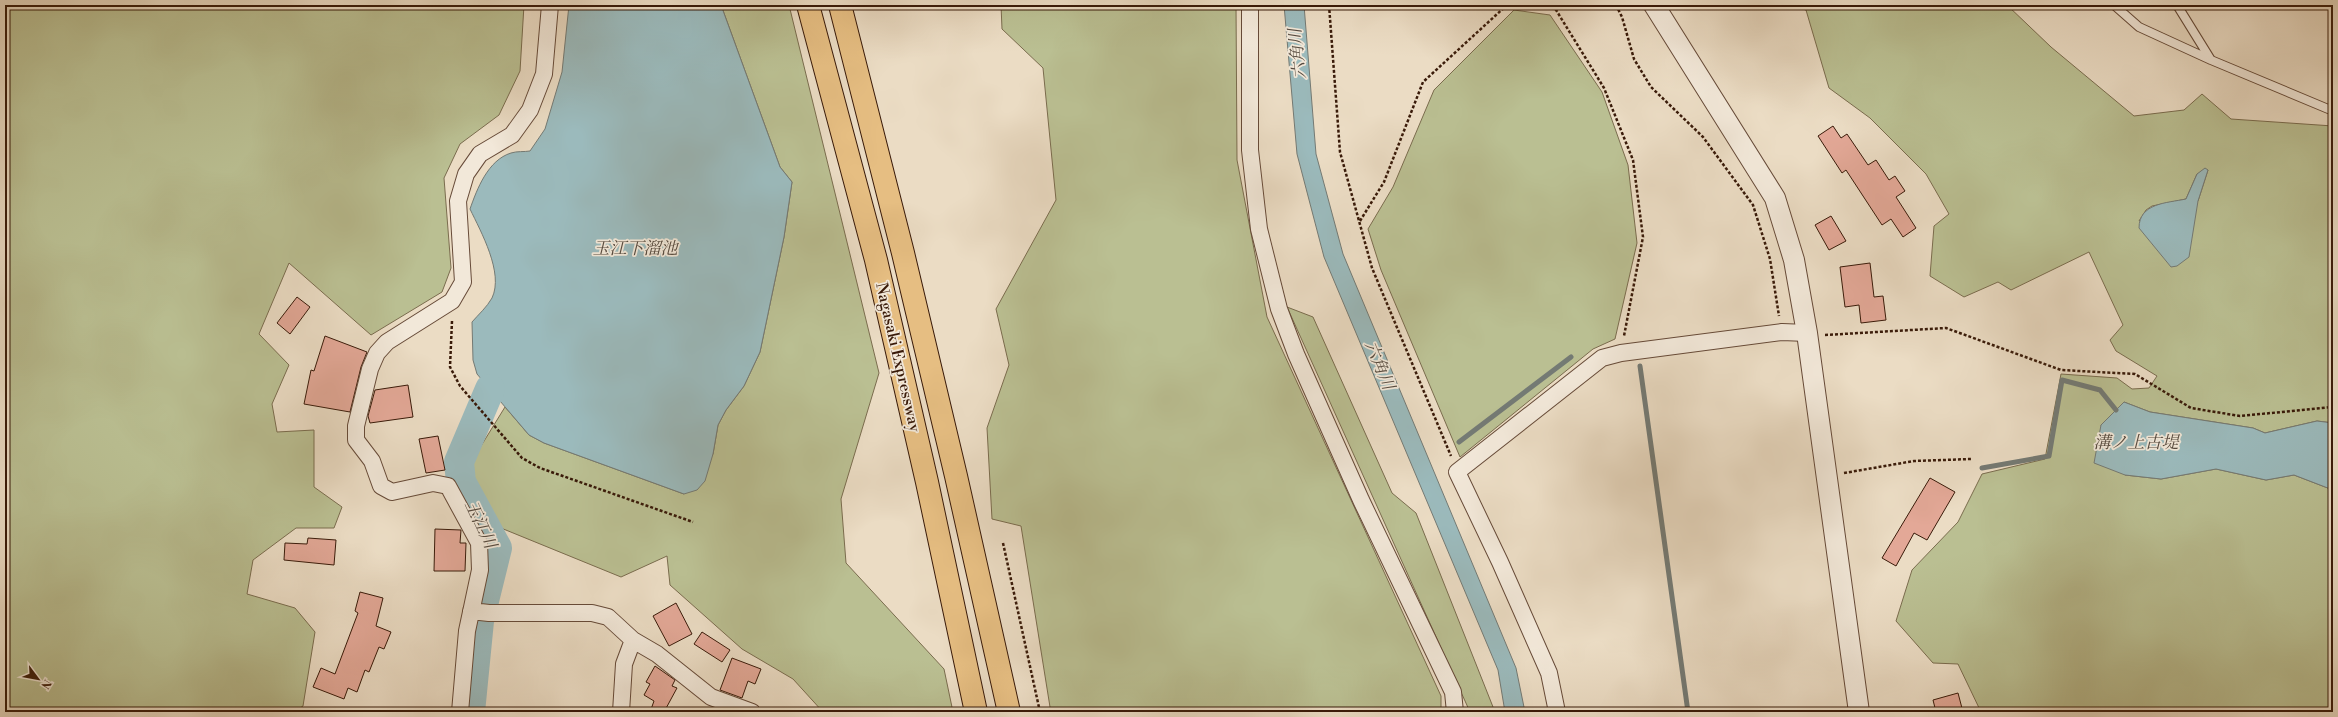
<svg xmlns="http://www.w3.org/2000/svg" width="2338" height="717" viewBox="0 0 2338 717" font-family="'Libre Bodoni','Noto Serif JP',serif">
  <rect width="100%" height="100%" fill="#ebdcc4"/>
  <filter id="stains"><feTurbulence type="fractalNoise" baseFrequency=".005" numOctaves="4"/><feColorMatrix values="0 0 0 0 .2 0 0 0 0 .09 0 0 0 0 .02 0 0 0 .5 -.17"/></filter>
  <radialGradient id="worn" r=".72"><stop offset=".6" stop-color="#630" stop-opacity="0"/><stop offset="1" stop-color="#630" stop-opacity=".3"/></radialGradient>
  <path fill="#babf92" stroke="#7a6c4e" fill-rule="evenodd" d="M5 5H524L520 71 499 115 460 144 444 178 451 268 442 292 371 335 289 263 259 334 289 365 272 404 277 432 314 430V487L342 507 334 528H296L253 560 247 594 295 608 315 632 303 706 294 712H12L5 709Z
    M721 5H789L879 373 841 499 846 563 944 669 953 712H823L793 679 742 649 670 585 667 556 621 577 496 526 470 479 473 459 505 407 529 435 544 443 684 494 713 454 718 425 726 410 744 386 760 352 784 237 792 182 780 167Z
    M1001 5H1236L1237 160 1267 317 1441 696V712H1045L1050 707 1021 526 992 519 987 428 1009 365 996 309 1056 200 1043 68 1002 29Z
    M1788 5H2007L2051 47 2134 116 2184 110 2202 94 2231 119 2333 126V423L2317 421 2265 433 2253 428 2150 412 2124 402 2101 425 2125 475 2161 479 2216 469 2266 480 2294 475 2333 490V712H1981L1958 664 1933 663 1896 621 1912 570 1958 522 1982 474 2045 459 2061 374 2117 378 2132 389 2149 388 2157 376 2116 351 2110 340 2123 325 2089 252 2011 290 1998 282 1964 297 1930 276 1934 226 1949 214 1926 174 1870 118 1829 88 1806 10ZM2208 170 2198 201 2139 221 2146 210 2152 206 2186 199 2197 174Z
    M1514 10 1550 15 1602 92 1628 165 1637 243 1615 339 1593 349 1460 457 1381 270 1368 229 1393 187 1434 90Z
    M1287 307 1313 317 1392 493 1416 513 1495 712H1470Z"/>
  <path fill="#9bbabc" stroke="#747a74" d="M569 5H721L780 167 792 182 784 237 760 352 744 386 726 410 718 425 713 454 705 481 697 490 684 494 544 443 529 435 477 374 473 360 472 322C478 315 487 307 492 298 504 273 481 232 470 209 477 189 488 160 511 153 517 151 524 152 530 151L545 129 562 72Z
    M1284 5H1304L1316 154 1343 254 1516 668 1525 712H1505L1498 670 1324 257 1297 154Z
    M2205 168 2208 170 2198 201 2189 257 2177 266 2171 267 2139 228C2139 203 2167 203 2186 199L2197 174Z
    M2124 402 2150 412 2253 428 2265 433 2317 421 2333 423V490L2294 475 2266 480 2216 469 2161 479 2125 475 2094 463 2101 425Z"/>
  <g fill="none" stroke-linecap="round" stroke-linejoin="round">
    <path stroke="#747a74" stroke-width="5" d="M1640 366 1688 712
      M1459 442 1571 357
      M1982 468 2049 456 2062 380 2100 390 2116 410"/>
    <path stroke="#9bbabc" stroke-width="30" d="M470 712 479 621 497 548 461 482 459 462 490 389"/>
  </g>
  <path fill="#e3a897" stroke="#391a09" d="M1833 126 1841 138 1847 134 1868 165 1876 160 1889 180 1895 176 1905 191 1896 197 1916 228 1903 237 1891 219 1882 225 1846 170 1842 173 1818 136Z
    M1831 216 1846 241 1829 250 1815 225Z
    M1870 263 1874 297 1883 296 1886 320 1861 323 1859 305 1845 307 1840 267Z
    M297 297 310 307 290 334 277 323Z
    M325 336 367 352 361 367 350 412 304 404 311 370 314 371Z
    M408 385 413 417 370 423 368 416 375 390Z
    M438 436 445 470 426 473 419 439Z
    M1930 478 1955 492 1927 540 1914 533 1896 566 1882 558Z
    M435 529 461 530 460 543H466L465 571H434Z
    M308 538 336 540 334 565 284 560 285 543 307 544Z
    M360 592 383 598 376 626 391 632 384 649 379 647 369 672 365 670 357 692 348 688 344 699 313 687 321 668 335 674 358 613 355 611Z
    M676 603 692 634 669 646 653 616Z
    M702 632 730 650 722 662 694 644Z
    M732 658 761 669 755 684 748 681 742 698 720 690Z
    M655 666 675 680 672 686 677 688 664 712H650L654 701 644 695 650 684 646 682Z
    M1958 693 1963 712H1936L1933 700Z"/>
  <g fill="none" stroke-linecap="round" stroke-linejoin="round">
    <g stroke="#664a38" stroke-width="10">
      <path id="service" d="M2114 5 2139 27 2211 60 2333 111
        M2177 5 2211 60"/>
    </g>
    <g stroke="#664a38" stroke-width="18">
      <path id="minor" d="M1250 5V150L1259 229 1279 309 1296 354 1361 500 1453 692 1455 712
        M471 611 489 613H592L608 617 633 640 657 654 711 697 752 712
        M460 712 467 631 480 570 479 543 448 486 433 483 392 492 381 486 372 461 356 440V426L370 369 377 353 387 342 452 301 463 282 458 201 466 174 480 154 512 135 530 110 544 74 550 5
        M621 712 624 664 633 640
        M1557 712 1549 673 1500 562 1457 472 1602 358 1621 353 1782 332 1807 333"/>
    </g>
    <g stroke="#664a38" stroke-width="22">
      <path id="tertiary" d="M1654 5 1775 198 1794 260 1807 333 1859 712"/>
    </g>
    <g stroke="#391a09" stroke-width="24">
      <path id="motorway" d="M808 5 876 260 927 482 976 712
        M840 5 903 253 956 476 1009 712"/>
    </g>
    <path stroke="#391a09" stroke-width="2.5" stroke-dasharray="3 2" stroke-linecap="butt" d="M1329 5 1340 152 1372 268 1451 456
      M1553 5 1604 88 1633 160 1643 237 1624 336
      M1616 5 1622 17 1634 59 1651 87 1703 137 1753 205 1770 259 1779 316
      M1360 221 1384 182 1423 82 1507 5
      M452 321 450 367 460 386 522 458 540 468 693 522
      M1825 335 1946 328 2061 370 2135 374 2191 408 2240 416 2333 407
      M1844 473 1914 461 1971 459
      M1003 543 1040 712"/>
    <use href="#service" stroke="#f2e8d9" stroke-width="8"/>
    <use href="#minor" stroke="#f2e8d9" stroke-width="16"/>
    <use href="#tertiary" stroke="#f2e8d9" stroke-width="20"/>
    <use href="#motorway" stroke="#e6be82" stroke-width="22"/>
  </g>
  <g text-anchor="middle" stroke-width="3.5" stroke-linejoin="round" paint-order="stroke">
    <g font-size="16" fill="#391a09" stroke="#f2e8d9">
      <text transform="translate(899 357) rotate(77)" y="6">Nagasaki Expressway</text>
    </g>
    <g font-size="17" font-style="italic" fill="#564a3f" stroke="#f2e8d9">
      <text transform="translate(1297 54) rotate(-96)" y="6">六角川</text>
      <text x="635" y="254">玉江下溜池</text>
      <text transform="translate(1380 365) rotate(67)" y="6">六角川</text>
      <text x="2136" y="448">溝ノ上古堤</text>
      <text transform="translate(481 524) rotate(65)" y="6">玉江川</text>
    </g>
  </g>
  <rect width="2338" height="717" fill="none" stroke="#ebdcc4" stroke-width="20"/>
  <rect x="6" y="6" width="2326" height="705" fill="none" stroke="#391a09" stroke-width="2"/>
  <rect x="10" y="10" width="2318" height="697" fill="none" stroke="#391a09"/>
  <g transform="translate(38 679) rotate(122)" stroke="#f2e8d9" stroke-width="3" paint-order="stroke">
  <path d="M0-3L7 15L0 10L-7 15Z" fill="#391a09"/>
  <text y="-6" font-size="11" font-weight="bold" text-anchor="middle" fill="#391a09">N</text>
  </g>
  <rect width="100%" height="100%" filter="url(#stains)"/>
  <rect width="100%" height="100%" fill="url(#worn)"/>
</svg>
